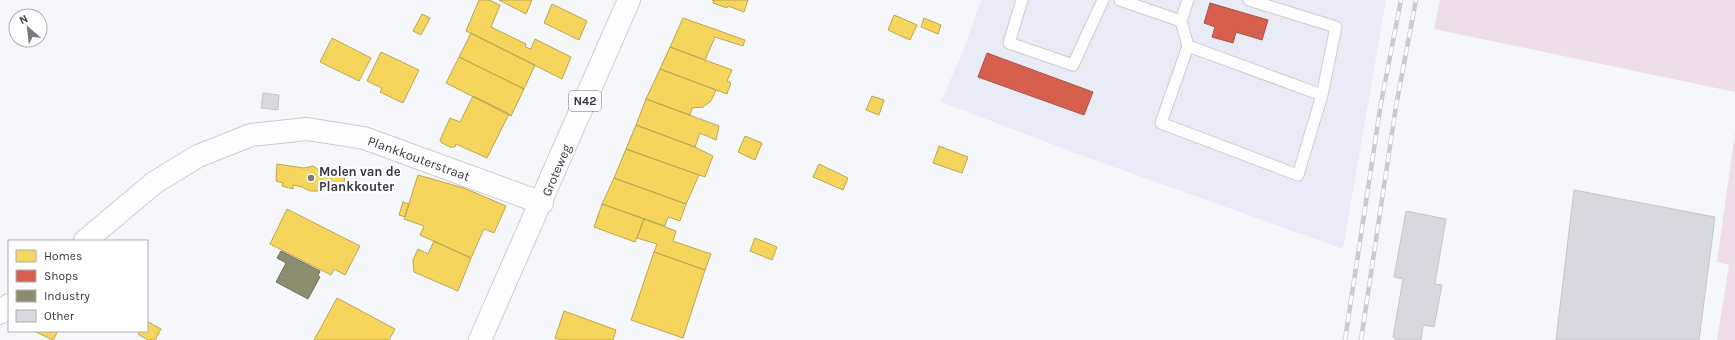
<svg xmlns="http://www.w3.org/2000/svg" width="1735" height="340" viewBox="0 0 1735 340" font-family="Karla,sans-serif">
  <rect width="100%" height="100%" fill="#f6f7fb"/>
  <path fill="#e9ecf7" d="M981 0H1386L1343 249 1083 156 941 102 964 48Z"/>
  <path fill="#eedee9" d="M1440 0H1735V92L1434 29Z
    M1735 132V340H1717L1729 265 1717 262Z"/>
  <path fill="#f6d55c" stroke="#bca653" d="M479 0H489L500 5 491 27 526 44 525 47 531 49 535 39 571 57 562 79 466 31Z
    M499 0H532L526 14Z
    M712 0H748L744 12 728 6 727 8 713 3 714 1Z
    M552 4 587 21 579 40 544 23Z
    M422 14 430 18 421 35 413 31Z
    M894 15 917 25 910 40 888 30Z
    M683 18 745 40 743 46 715 37 705 60 670 47Z
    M924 18 941 25 938 34 921 27Z
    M471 33 535 65 524 89 459 57Z
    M332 38 371 58 359 81 320 62Z
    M670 47 732 70 727 81 731 83 727 94 660 69Z
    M381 52 419 70 403 103 380 92 382 88 367 81Z
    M459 57 524 89 511 116 446 83Z
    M660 69 716 90 711 101 703 107 692 108 690 115 646 99Z
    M473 96 509 114 487 158 456 144 455 147H450L442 143 440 140 450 118 460 122Z
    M872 96 884 100 879 115 866 110Z
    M646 99 719 126 716 140 700 133 695 147 636 125Z
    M636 125 695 147 713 156 705 177 626 149Z
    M745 136 762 143 755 160 738 152Z
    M939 146 968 157 962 173 933 163Z
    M626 149 699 175 686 204 614 178Z
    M277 164 304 168 313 166 322 172 345 175 343 189 326 185 323 191H310L302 187 293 185V189L282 186 283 183 276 181Z
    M819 164 848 178 843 190 813 177Z
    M418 175 464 188 506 206 494 233 484 229 471 258 420 235 424 226 404 219Z
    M614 178 686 204 680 221 668 217 665 226 602 204Z
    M403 202 409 204 405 217 399 215Z
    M602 204 644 219 635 242 594 227Z
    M287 209 360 246 345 275 334 269 331 275 270 244Z
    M644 219 676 231 673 241 711 254 705 270 654 252 657 244 637 238Z
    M755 238 777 247 772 260 750 251Z
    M434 241 471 258 458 291 414 272 413 260 418 249 428 254Z
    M654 252 705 270 683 338 631 320Z
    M337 298 395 329 389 340H314Z
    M564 311 616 330 613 340H561L555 338Z
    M147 321 161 329 155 340H148L138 334 140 331H147Z
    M34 331H58L53 340Z"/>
  <path fill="#d6604d" stroke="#a65449" d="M1210 3 1268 20 1262 40 1236 32 1233 43 1212 37 1215 27 1204 23Z
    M987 53 1093 92 1084 115 978 77Z"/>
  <path fill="#8c8c6e" stroke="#727260" d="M281 251 320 271 318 276 320 277 308 299 276 282 286 263 277 258Z"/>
  <path fill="#d6d9de" stroke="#c3c7cc" d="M263 93 279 95 278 110 261 108Z
    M1574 190 1715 217 1699 340H1556Z
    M1406 211 1446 219 1435 284 1442 285 1434 327 1423 325 1421 340H1395L1396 338 1393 337 1403 279 1394 277Z"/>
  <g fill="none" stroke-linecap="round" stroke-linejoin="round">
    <g stroke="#cbccd1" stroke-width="13">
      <path id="lane" d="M1022 0 1009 43 1073 65 1103 0
        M1120 0 1181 21
        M1188 0 1181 21 1188 46 1322 95 1336 27 1249 0
        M1188 46 1161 123 1298 175 1322 95"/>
    </g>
    <g stroke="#cbccd1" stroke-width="24">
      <path id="street" d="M85 241 154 183 198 156 251 135 307 129 364 138 542 203
        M0 313 9 305"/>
    </g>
    <g stroke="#cbccd1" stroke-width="24">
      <path id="primary" d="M480 340 629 0"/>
    </g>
    <use href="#lane" stroke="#fefefe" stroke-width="11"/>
    <use href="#street" stroke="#fefefe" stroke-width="22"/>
    <use href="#primary" stroke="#fefefe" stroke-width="22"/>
    <g stroke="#cbcbcc" stroke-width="4.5">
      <path id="rail" d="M1345 340 1381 103 1401 0
        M1361 340 1396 106 1416 0"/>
    </g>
    <use href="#rail" stroke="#fff" stroke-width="3" stroke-dasharray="9" stroke-linecap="butt"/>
  </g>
  <circle fill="#797a81" stroke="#fff" stroke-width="1.5" cx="311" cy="178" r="4"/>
  <g text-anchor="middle" stroke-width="4" stroke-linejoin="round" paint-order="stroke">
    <rect fill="#fff" stroke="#727379" stroke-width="1" x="569" y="91" width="32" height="20" rx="3"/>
    <g font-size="12" font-weight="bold" fill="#35373f">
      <text x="585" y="105">N42</text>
    </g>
    <g font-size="13" fill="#35373f" stroke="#fff">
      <text transform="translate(419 158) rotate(20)" y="5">Plankkouterstraat</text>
      <text transform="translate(556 170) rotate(-67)" y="5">Groteweg</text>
    </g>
    <g font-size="13" font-weight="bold" fill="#35373f" stroke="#fff" text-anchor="start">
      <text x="319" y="176">Molen van de<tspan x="319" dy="15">Plankkouter</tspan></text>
    </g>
  </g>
  <rect x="8" y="240" width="140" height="92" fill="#ffffff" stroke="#aeafb2"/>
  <rect x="16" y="250" width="20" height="12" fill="#f6d55c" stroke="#aeafb2"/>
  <text x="44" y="260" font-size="12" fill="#35373f">Homes</text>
  <rect x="16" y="270" width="20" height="12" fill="#d6604d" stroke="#aeafb2"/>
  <text x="44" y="280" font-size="12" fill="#35373f">Shops</text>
  <rect x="16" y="290" width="20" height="12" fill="#8c8c6e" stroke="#aeafb2"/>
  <text x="44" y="300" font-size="12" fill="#35373f">Industry</text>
  <rect x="16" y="310" width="20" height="12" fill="#d6d9de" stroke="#aeafb2"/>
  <text x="44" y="320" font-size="12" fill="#35373f">Other</text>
  <g transform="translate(28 28) rotate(332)"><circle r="19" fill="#ffffff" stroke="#aeafb2"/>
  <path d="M0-3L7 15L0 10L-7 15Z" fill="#797a81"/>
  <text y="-6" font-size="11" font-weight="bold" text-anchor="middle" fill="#35373f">N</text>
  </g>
</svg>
